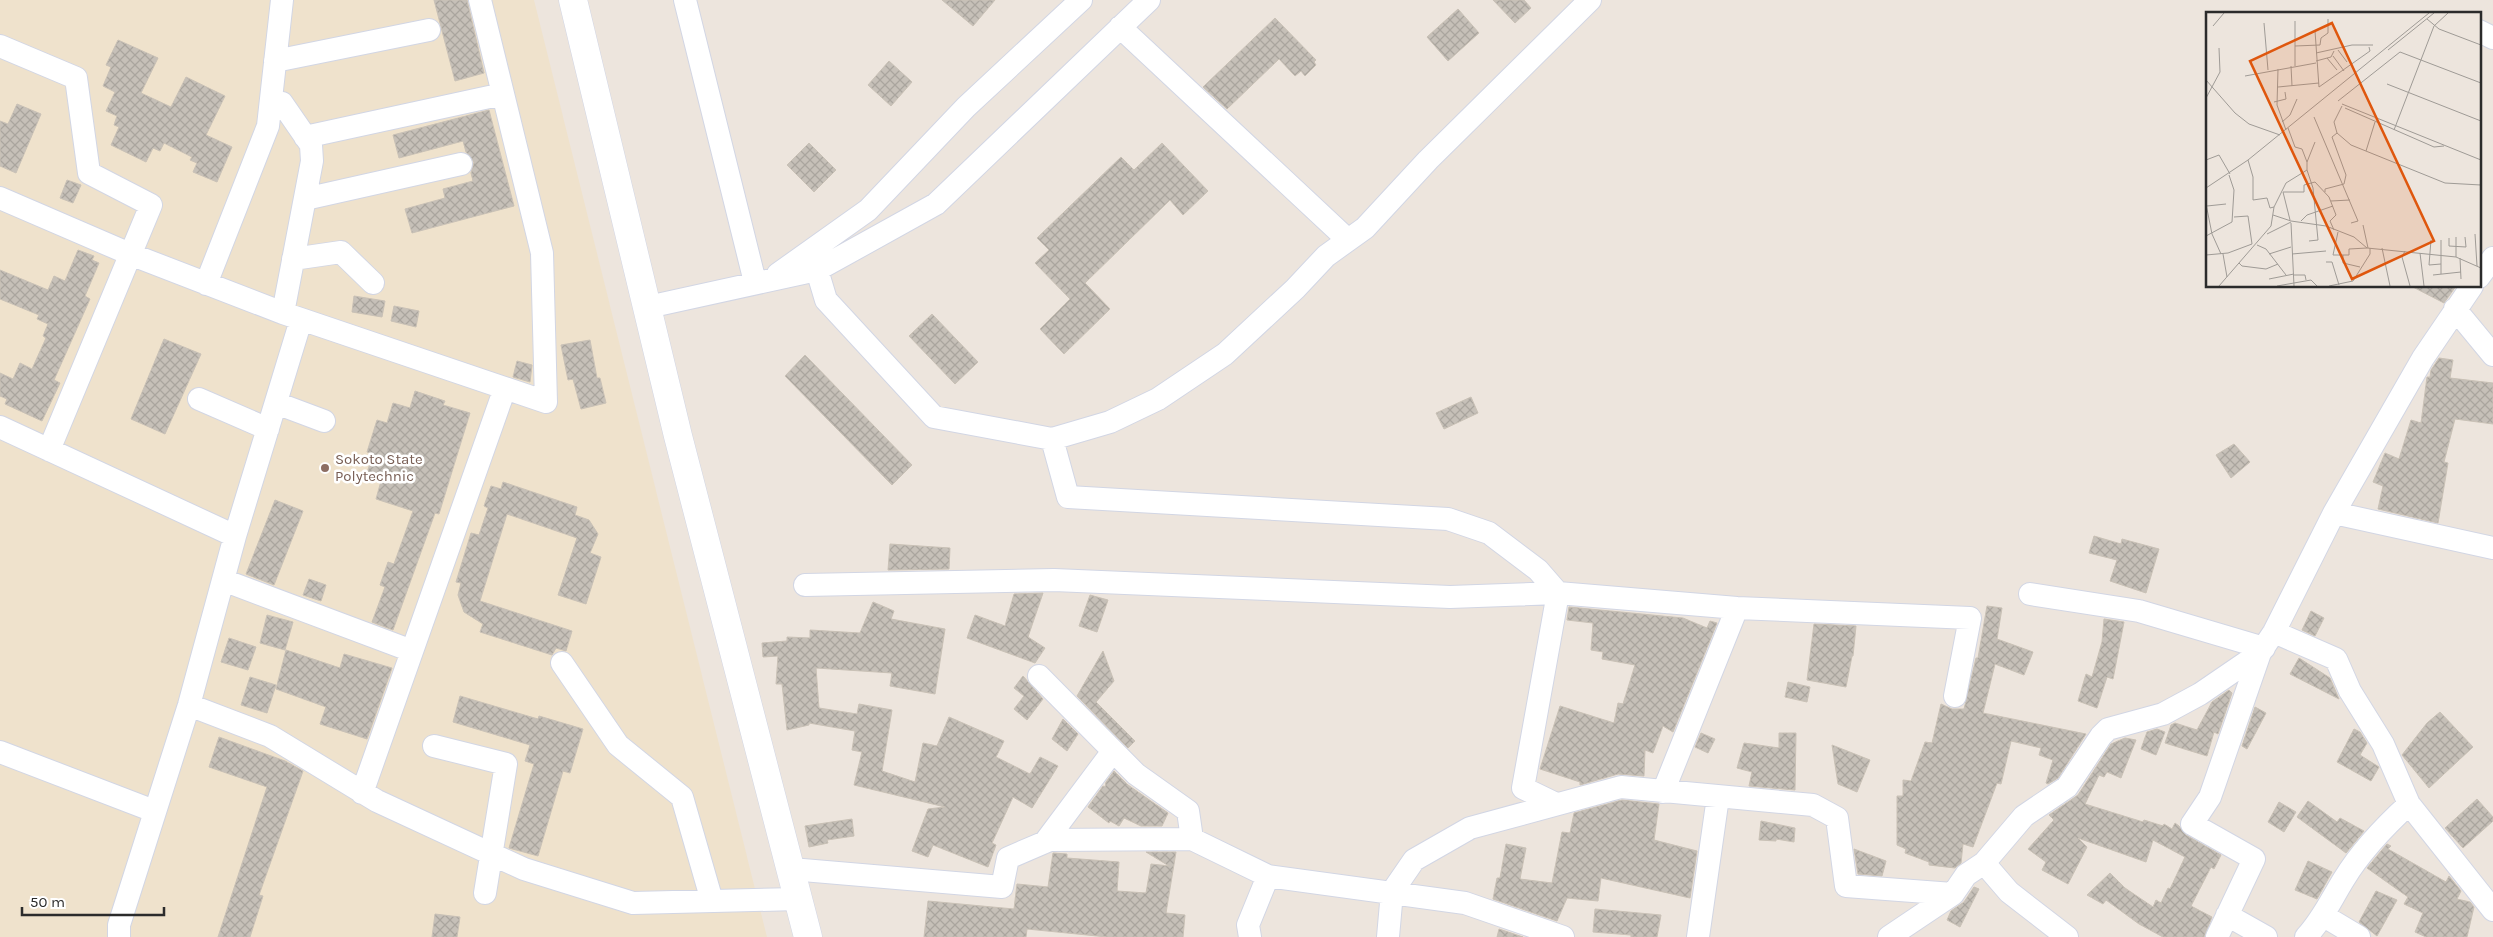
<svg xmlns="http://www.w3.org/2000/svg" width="2493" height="937" viewBox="0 0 2493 937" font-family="Karla,sans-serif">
  <defs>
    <pattern id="building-cross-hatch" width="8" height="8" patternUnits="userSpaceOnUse" patternTransform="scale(1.25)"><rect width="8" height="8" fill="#c6c0b8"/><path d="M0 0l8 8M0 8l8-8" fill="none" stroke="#aaa59e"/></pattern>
  </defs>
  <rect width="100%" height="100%" fill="#ede5dd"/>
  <path fill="#efe2cc" d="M0 0H534L767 937H0Z"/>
  <path fill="url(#building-cross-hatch)" stroke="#c9c1b6" d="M434 0H467L484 73 455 81Z
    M942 0H995L973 26Z
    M1493 0H1524L1531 8 1515 23Z
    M1458 9 1479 33 1448 61 1427 37Z
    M1275 18 1316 60 1314 62 1316 65 1305 76 1301 71 1295 76 1279 59 1227 109 1203 87Z
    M118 40 158 58 141 93 171 107 186 77 225 96 206 135 232 147 217 182 193 172 197 163 190 160 192 157 164 143 160 151 153 148 146 162 111 145 119 127 114 125 117 116 106 111 115 92 103 86 111 67 106 65Z
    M889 61 912 82 891 106 868 85Z
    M17 104 41 114 16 173 0 166V121L8 124Z
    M489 110 514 206 412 233 405 209 445 198 443 189 473 181 471 173 474 162 466 152 463 141 399 158 393 135Z
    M809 143 836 170 814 192 787 165Z
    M1162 143 1208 191 1183 215 1170 200 1085 283 1110 309 1064 354 1040 329 1070 299 1035 263 1049 250 1037 238 1121 157 1134 170Z
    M67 180 81 185 73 203 60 198Z
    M78 250 94 256 92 260 99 263 85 296 90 299 54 380 60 383 42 421 5 404 7 399 0 396V373L13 379 20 363 32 369 46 338 43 336 48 324 37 319 39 315 0 299V270L48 290 54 276 65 281Z
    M2411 286H2456L2444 303Z
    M354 296 385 301 382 317 352 312Z
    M394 306 419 311 416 327 391 321Z
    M932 314 978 362 955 384 909 336Z
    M164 339 201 354 165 434 131 419Z
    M590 340 597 378H600L606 403 581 409 573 379 568 380 561 345Z
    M805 355 912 465 892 485 785 376Z
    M2439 358 2453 360 2450 378 2493 383V424L2455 419 2444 462 2448 463 2438 523 2378 509 2383 486 2373 482 2385 453 2399 459 2411 420 2421 423 2427 377H2430L2431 370Z
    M517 361 532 365 530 382 513 377Z
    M415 391 445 401 443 405 470 413 439 514 435 513 393 630 372 622 385 587 380 585 388 562 394 564 413 511 376 499 381 481 366 476 373 454 367 452 377 420 387 423 393 403 410 408Z
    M1471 397 1478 413 1444 429 1436 413Z
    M2234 444 2250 462 2231 478 2216 455Z
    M503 482 577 507 575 515 589 520 598 534 590 553 601 557 586 604 558 595 577 538 507 514 480 601 572 631 566 651 556 648 552 655 480 632 483 624 464 612 458 595 461 583 456 582 471 533 479 535 488 508 484 506 491 486 501 489Z
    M275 500 303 511 274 585 246 574Z
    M2094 536 2121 544 2122 539 2159 549 2146 593 2110 581 2117 560 2089 553Z
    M890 544 950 548 949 569 888 570Z
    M309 579 326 585 321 601 303 595Z
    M1043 593 1028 637 1045 648 1035 663 967 638 975 615 1005 626 1014 594Z
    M1090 595 1108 600 1097 632 1079 626Z
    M873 602 894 611 891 619 945 629 935 694 890 686 892 673 816 668 819 708 857 714 859 704 892 710 882 771 915 782 923 743 937 746 949 717 1004 741 996 757 1030 774 1040 757 1058 766 1032 808 1013 797 992 843 996 845 988 867 933 845 928 857 912 851 928 809 945 807 854 785 862 752 852 750 855 731 809 723V725L787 730 782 684H776L778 656 763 657 762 643 787 641V637L810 638V630L860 633Z
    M1987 606 2002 608 1997 639 2033 652 2024 675 1995 664 1983 713 2086 734 2058 778 2048 784 2046 783 2053 760 2039 755 2041 748 2011 741 2001 784 1997 783 1973 847 1963 844 1961 863 1955 868 1929 865V862L1905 853 1906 849 1897 845V796H1903V780L1911 781 1925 742 1932 743 1941 704 1952 709H1964L1976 658H1978Z
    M1569 607 1683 618 1707 628 1710 621 1717 623 1673 732 1663 726 1653 753 1645 750 1644 776 1618 774 1580 785V782L1540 769 1560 706 1614 723 1618 703 1623 704 1635 665 1602 659 1603 652 1591 650 1593 623 1567 620Z
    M2311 611 2324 618 2315 636 2302 630Z
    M267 615 293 622 285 650 260 643Z
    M2104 619 2124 622 2113 679 2107 677 2097 708 2078 701 2086 674 2092 677 2102 642Z
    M1814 624 1856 626 1853 656H1852L1846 687 1807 680Z
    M229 638 256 647 248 670 221 662Z
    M286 650 340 668 344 654 392 668 367 739 320 724 326 707 276 689Z
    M1103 651 1114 681 1096 702 1135 741 1128 748 1077 696Z
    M2299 658 2330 678 2339 699 2290 674Z
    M1023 676 1043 699 1027 720 1014 709 1024 696 1014 688Z
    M250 677 276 685 267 713 241 705Z
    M1788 682 1810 687 1807 702 1785 697Z
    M2229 690 2232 693 2218 734 2214 732 2207 756 2165 743 2171 725 2175 723 2197 730 2212 702Z
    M460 696 538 719 539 716 583 729 570 773 563 771 538 856 509 848 534 764 525 761 530 745 453 722Z
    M2255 707 2266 713 2247 749 2242 746Z
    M2440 712 2473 747 2429 788 2402 755 2427 723Z
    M1063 719 1078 734 1067 751 1052 739Z
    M2157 729 2165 732 2156 755 2141 749 2147 732Z
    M2354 729 2360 732 2367 743 2360 755 2379 767 2371 781 2337 762Z
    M1701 733 1715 739 1708 753 1695 747Z
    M1779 733H1796L1795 790 1749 786 1752 772 1737 768 1744 743 1779 748Z
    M219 737 285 761 303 771 259 895 263 896 250 937H218L267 787 209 767Z
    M2125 738 2136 740 2121 778 2107 772 2104 777 2099 775 2085 804 2143 822 2144 820 2163 826 2164 824 2172 829 2175 823 2179 826 2186 835 2221 855 2214 869 2211 867 2191 906 2212 917 2204 937H2163L2139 924 2106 900 2103 904 2087 895 2110 873 2125 888 2153 907 2156 900 2161 903 2168 888 2170 889 2185 857 2153 840 2146 862 2078 838 2087 847 2068 884 2042 870 2046 862 2028 849 2054 820 2049 815 2078 795 2111 744Z
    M1832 745 1870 760 1857 792 1838 784Z
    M1114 771 1128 785 1168 813 1162 826H1141L1124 818 1119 826 1110 821 1109 823 1088 807 1103 786 1105 787 1106 782Z
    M2477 799 2493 817V821L2463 848 2445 828Z
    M1622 800 1659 804 1654 840 1697 851 1690 898 1601 878 1598 901 1567 898 1557 921 1493 899 1497 878H1500L1506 844 1526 848 1520 879 1552 883 1562 832 1570 833 1574 813Z
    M2308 801 2337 822 2340 818 2364 831 2346 853 2297 817Z
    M2279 802 2296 812 2284 832 2268 822Z
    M852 819 854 836 827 840 828 843 809 847 805 826Z
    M1761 821 1795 828 1794 842 1776 839V841L1759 840Z
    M2387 844 2391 846 2388 849 2446 882 2449 876 2461 891 2457 899 2470 902 2474 907 2467 937H2426L2415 932 2423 913 2404 904 2408 897 2367 868Z
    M1854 849 1886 861 1882 876 1858 874Z
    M1146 852H1176L1166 913 1185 915 1183 937H1107L1027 929 1026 937H924L928 901 1014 909 1017 884 1048 887 1053 853 1067 854V858L1119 862 1117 891 1146 893 1151 864 1169 866Z
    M2308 861 2332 872 2317 899 2295 890Z
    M1974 887 1979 889 1960 927 1947 920 1951 911 1964 902Z
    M2376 891 2397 900 2377 936 2359 922Z
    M1595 909 1661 915 1657 937H1631V935L1593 932Z
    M435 914 460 917 457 937H432Z
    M1499 929 1523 937H1497Z"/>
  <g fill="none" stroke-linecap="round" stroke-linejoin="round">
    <g stroke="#d2d6e4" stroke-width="24">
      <path id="street" d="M685 0 755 282
        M1120 27 1348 240
        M2479 31 2493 38
        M0 46 76 78 89 173 151 205 49 450
        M275 61 429 30
        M271 102 282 103 311 145 312 161 283 313
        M305 137 503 94
        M0 198 130 254 283 313 546 402 542 253 480 0
        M305 199 461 164
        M293 259 341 252 373 283
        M817 270 826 300 934 417 1052 439 1110 422 1158 399 1225 354 1295 289 1326 256 1365 228 1428 160 1590 0
        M778 274 868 210 966 107 1081 0
        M2479 277 2493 258
        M206 284 268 126 282 0
        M648 307 817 270 936 204 1149 0
        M2455 309 2493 355
        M199 399 268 429
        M276 403 324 421
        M0 427 235 536
        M1052 439 1068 497 1448 519 1489 533 1538 570 1558 593 1523 788 1556 804
        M2334 513 2493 548
        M223 580 412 651
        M805 585 1054 580 1450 597 1558 593 1737 608 1970 618 1955 696
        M2030 594 2139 611 2264 648
        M2274 632 2336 659 2350 691 2383 744 2409 804 2493 910
        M562 663 618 745 682 797 712 901
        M1039 676 1136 774 1188 811 1192 839
        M189 705 270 736 377 801 524 869 633 903 798 899
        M434 746 506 764 485 893
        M0 752 154 811
        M1663 792 1737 608
        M362 793 505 388
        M1045 842 1113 751
        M1984 863 2009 892 2067 937
        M791 869 1002 887 1008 858 1050 840 1192 839 1268 876 1248 925 1250 937
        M1268 876 1465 903 1563 937
        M2227 915 2266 937
        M2324 916 2359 937
        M119 937V925L189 705 235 536 301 320
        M1388 937 1392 892 1414 860 1470 828 1621 787 1813 805 1837 818 1846 886 1953 894
        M1698 937 1718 797
        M1889 937 1953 894 1966 875 1984 863 2024 816 2067 787 2101 736 2108 729 2163 714 2200 694 2260 653 2274 632 2334 513 2423 358 2472 286
        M2217 937 2254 859 2192 824 2210 797 2260 653
        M2306 937C2322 920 2331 900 2344 879 2361 851 2385 826 2409 804"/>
    </g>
    <g stroke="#d2d6e4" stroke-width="29">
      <path id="secondary" d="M573 0 678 436 808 937"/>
    </g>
    <use href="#street" stroke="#fff" stroke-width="22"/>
    <use href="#secondary" stroke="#fff" stroke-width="28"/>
  </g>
  <circle fill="#8d6e63" stroke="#fff" stroke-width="2" cx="325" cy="468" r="5"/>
  <g text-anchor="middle" stroke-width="5" stroke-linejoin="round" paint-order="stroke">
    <g font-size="15" fill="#785e54" stroke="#fff" text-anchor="start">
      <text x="335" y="464">Sokoto State<tspan x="335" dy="17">Polytechnic</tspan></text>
    </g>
  </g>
  <g transform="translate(2206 12)">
    <rect width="275" height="275" fill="#ede5dd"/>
    <path fill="none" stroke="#9f9b96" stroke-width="1" d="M221 7 233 17 275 33M89 9V54M58 11 62 58M7 14 18 1M109 19 113 75 164 39 163 35M89 34 114 33 115 26 122 21V7M132 38 141 50M182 38 228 1M110 41 146 33H167M127 44 138 59M121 46 131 58M110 49 125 45 128 39M85 54 86 74M72 57 71 93 80 118M39 64 110 51M0 68 29 101 43 112 74 123M181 72 275 109M72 75 113 71M0 86 14 60 13 36M132 89 194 40 275 71M68 90 80 87 79 80M136 92 275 148M136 94 128 110 131 121 145 133 239 171 275 173M139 96 228 135 238 134M108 105 152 209 145 211M76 110 84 103 91 87M188 118 228 14 242 1M160 139 169 110M0 148 13 143 24 162M42 148 47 165V188L61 186 64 196 68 195M101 150 109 130M101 158 107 176 112 228 103 229M0 176 42 148 223 1M119 180V177L138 172 140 163 126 125 131 121M125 189 144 188M0 192 6 222 15 242M1 194 20 192M67 203 85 209 120 214 148 225 161 236 250 245 275 256M28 205 42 204 46 232M84 208 77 180H98V173L109 170 123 185 130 203 124 209 128 218M95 209 101 203 127 194M85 211 88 274M157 213 162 236M132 220 127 243H143V237L161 236M61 222 85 210M269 222 271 254M0 224 26 210 28 178 23 163M243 226V234L260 235 259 225M225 228 223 253 235 252M51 233 60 237 80 263M176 236 184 274M199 239 196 245 204 274M214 241 218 274M17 242 21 265M63 242 85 235M86 242 120 239M0 243 22 241 46 232M137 243V251L154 255M250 245V225M254 246 255 267M120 250H126L133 273M33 251 36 254 60 257 72 252M235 262V228M88 263H99L100 268M227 263 255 260M63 267 88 262M13 274 65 214 68 195 80 171 101 158V150L96 137 89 135 82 116M71 274 105 268 111 274M123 274 147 269 164 242V236"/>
    <path fill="#df570e" fill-opacity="0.15" stroke="#df570e" stroke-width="2.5" d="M126 11 228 229 146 267 44 49Z"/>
    <rect width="275" height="275" fill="none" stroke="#2b2b2b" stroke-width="2.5"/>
  </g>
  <path d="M22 907v8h142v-8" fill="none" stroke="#2b2b2b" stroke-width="2.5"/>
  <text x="30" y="907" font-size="15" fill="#2b2b2b" stroke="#ffffff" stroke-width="4" paint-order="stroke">50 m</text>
</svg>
